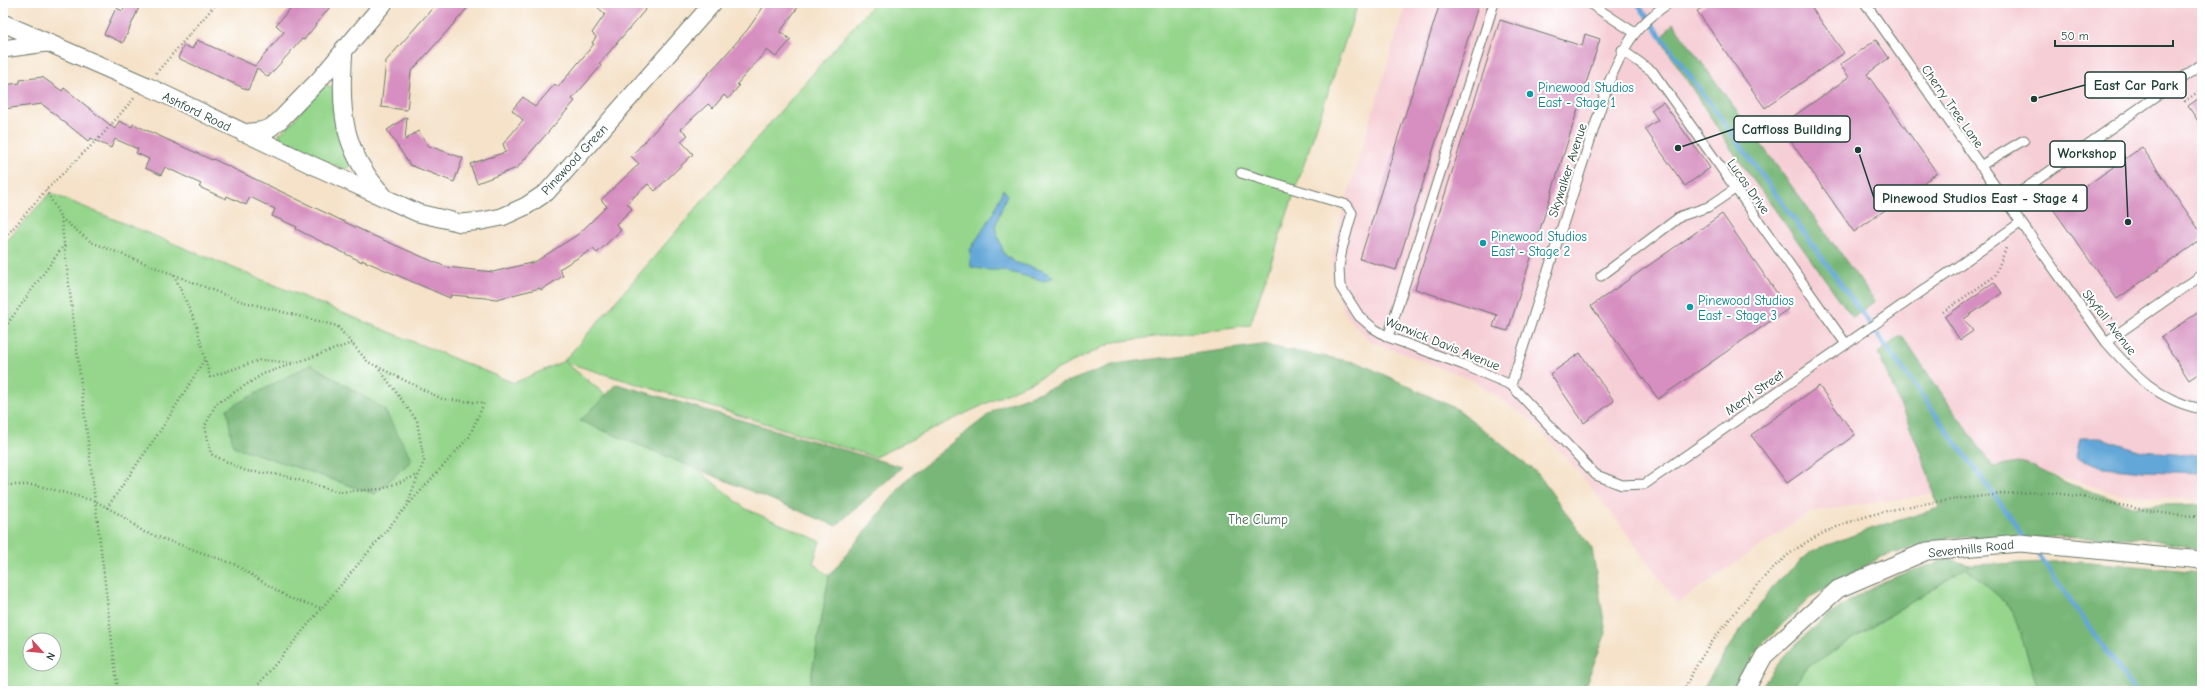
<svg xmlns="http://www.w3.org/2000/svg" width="2205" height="694" viewBox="0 0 2205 694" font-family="'Comic Neue',sans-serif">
  <rect width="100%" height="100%" fill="#fff"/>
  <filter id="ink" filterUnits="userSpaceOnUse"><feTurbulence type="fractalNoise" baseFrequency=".025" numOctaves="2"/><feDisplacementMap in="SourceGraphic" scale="8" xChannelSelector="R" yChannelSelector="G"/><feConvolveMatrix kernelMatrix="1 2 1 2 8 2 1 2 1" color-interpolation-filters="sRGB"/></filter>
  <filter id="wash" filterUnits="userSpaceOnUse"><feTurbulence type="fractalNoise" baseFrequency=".012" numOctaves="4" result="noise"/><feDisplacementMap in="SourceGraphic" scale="16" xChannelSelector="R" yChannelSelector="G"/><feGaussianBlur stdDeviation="0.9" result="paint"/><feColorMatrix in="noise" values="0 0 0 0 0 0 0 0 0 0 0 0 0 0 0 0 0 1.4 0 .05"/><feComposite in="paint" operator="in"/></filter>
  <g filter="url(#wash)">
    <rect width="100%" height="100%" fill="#f5e2c9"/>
    <path fill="#f6cfd6" d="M1406 3H2202V500L2118 494 2049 473 1932 494 1810 512 1677 603 1618 521 1574 467 1531 420 1473 380 1370 341 1348 318 1334 288 1332 254 1340 220Z"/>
    <path fill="#95d68c" stroke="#5a8a60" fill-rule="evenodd" d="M874 3H1358L1250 325 1114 342 875 457 565 362 746 509 820 541 813 563 829 576 809 691H3V245L50 193 514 383 564 361ZM30 640H54V664H30Z
      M324 84 335 88 350 161 349 168 343 169 281 140 279 134 289 126Z
      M1966 568 2012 608 2039 691H1790L1806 668Z"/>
    <path fill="#78b778" stroke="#4c7a56" d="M1673 23 1875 301 1853 318 1731 149 1661 40Z
      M1901 335 1993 467 2024 462 2067 483 2133 506 2202 504V550L2144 538 1950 537 1881 557 1812 596 1759 647 1734 691H1702L1730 645 1777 582 1812 551 1867 530 1939 508 1920 451 1878 353Z
      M1262 345 1359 363 1459 410 1538 474 1592 549 1606 633 1583 691H809L829 576 907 479 997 408 1115 364Z
      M311 364 384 409 412 460 375 494 233 446 227 409Z
      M617 384 902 467 836 526 580 421Z
      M1948 559 1970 565 2079 561 2202 572V691H2039L2012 608 1966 568 1806 668 1790 691H1759C1783 649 1836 605 1879 584 1900 574 1925 567 1948 559Z"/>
    <path fill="#63a7d8" stroke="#417286" d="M1003 189 1007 194 995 227 1004 254 1014 262 1041 270 1054 277 1045 281 1001 270H986L971 267 970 250 994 212Z
      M2080 438H2101L2142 451 2202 455V473L2142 471 2104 467 2076 457Z"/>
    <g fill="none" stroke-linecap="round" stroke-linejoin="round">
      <path stroke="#63a7d8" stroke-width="4.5" d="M1637 3 2026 539
        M2034 549 2135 691"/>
    </g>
    <g id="blocks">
      <path fill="#d68fc0" d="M126 3H141L123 43 104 34 116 8 123 11Z
        M295 3H333L304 40 302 39 268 77 257 68 248 90 178 58 184 45 192 49 197 40 255 66 284 32 276 25Z
        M437 3H472L411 72 407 110 381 107 386 61Z
        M593 3H651L599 64 601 66 572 99 575 101 517 168 477 183 470 164 506 152 503 144 523 120 512 110 523 97 535 107 555 84 558 87 594 44 592 43 596 37 592 33 605 14Z
        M766 3H801L780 32 791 40 776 57 767 50 737 84 739 86 728 99 724 95 713 108 708 104 681 129 688 135 681 141 693 154 655 191 648 184 627 203 632 209 616 224 621 230 597 253 593 249 559 269 563 276 541 290 540 288 497 299 451 295 450 298 362 260V262L296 229 297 227 272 216 275 209 250 197 246 205 227 196 226 199 199 187 201 184 165 167 161 175 145 168 149 159 136 153 138 149 115 139 111 148 91 138 88 141 42 104 3 109V85L20 83V80L42 77 62 91 64 88 115 129 119 121 132 127 133 124 212 160 213 159 374 236 446 267 493 272 535 262 577 235 591 222 607 206 601 200 639 164 631 156 722 59 748 29Z
        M1440 3H1479L1396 270 1360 259Z
        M1709 3H1808L1844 53 1765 108 1697 11Z
        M1500 20 1582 46 1585 34 1600 39 1508 331 1493 327 1497 315 1415 289Z
        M1876 40 1889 58 1867 74 1937 173 1854 232 1780 126 1849 77 1840 65Z
        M2202 96V127L2188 106Z
        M1663 102 1710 168 1685 186 1645 129 1658 120 1651 110Z
        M407 117 405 140 418 131 429 146 463 158 454 182 410 165 387 130Z
        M2142 147 2202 234V239L2117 299 2053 209Z
        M1722 214 1788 309 1658 399 1591 306Z
        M1994 282 2002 293 1964 319 1973 331 1960 340 1945 317Z
        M2202 310V371L2189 380 2161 337Z
        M1580 353 1614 401 1584 423 1550 374Z
        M1819 386 1855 435 1787 483 1751 435Z"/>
    </g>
  </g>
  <g filter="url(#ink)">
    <use href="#blocks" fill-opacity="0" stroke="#6a7768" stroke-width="1"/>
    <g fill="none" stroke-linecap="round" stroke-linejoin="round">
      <g stroke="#6a7768" stroke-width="11">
        <path id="lane" d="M1589 3 1635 33
          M1865 3 2106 342C2134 374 2158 401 2202 409
          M1622 50 1653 72 1846 344
          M1980 166 2024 140
          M1241 173 1347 205 1352 213 1342 249 1339 267 1340 286 1359 316 1373 328 1388 337 1464 365 1511 385 1596 475 1622 485 1645 484 2020 223
          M2006 202 2202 64
          M1601 276 1681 216 1708 207 1735 189
          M1388 337 1494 3
          M2106 342 2202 275
          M1511 385 1609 82C1625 44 1635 26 1669 3"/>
      </g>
      <g stroke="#6a7768" stroke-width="19">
        <path id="street" d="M3 23 145 85 312 165 418 213 461 223 482 221 502 217 526 206 547 192 713 3
          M344 48C340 108 340 148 383 195
          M3 49 46 43
          M243 133 260 131 270 128 279 121 319 80 384 3
          M1745 691 1764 656 1838 589 1927 551 2020 543 2202 560"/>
      </g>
      <path stroke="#6a7768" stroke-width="2.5" stroke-dasharray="1 3" stroke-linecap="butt" d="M156 73 217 3
        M2180 94 2185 101 2202 89
        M46 190 61 218 118 691
        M61 218 91 242 240 301 337 326 368 362 442 399 484 403 469 437 399 515 253 691
        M3 240 46 190 102 135 135 97
        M174 275 196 324 210 377 260 360 293 363
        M1943 312 1995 276 2006 248
        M2104 317 2116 319
        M3 330 64 245
        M352 343 263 374 216 404 205 426 211 454 246 471 282 475 339 492 382 489 418 475
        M377 366 417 421 424 461 407 504
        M3 485H36L95 501 119 514 144 532 234 564 289 598 321 608
        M107 508 164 425 205 359
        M1684 691C1695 663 1715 637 1733 615 1748 596 1763 576 1782 560 1832 517 1904 505 1968 498 1999 494 2031 490 2062 494 2110 500 2152 516 2202 516"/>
      <use href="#lane" stroke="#fff" stroke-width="9"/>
      <use href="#street" stroke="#fff" stroke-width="17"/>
    </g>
  </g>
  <g fill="#0f9aa8" stroke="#fff" stroke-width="1.5">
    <circle cx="1530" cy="94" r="4"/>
    <circle cx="1483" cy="243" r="4"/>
    <circle cx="1690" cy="307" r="4"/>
  </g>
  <g text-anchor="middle" stroke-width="4" stroke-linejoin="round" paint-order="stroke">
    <g font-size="13" fill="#0d838f" stroke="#fff" text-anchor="start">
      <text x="1538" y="92">Pinewood Studios<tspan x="1538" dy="15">East - Stage 1</tspan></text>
      <text x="1491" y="241">Pinewood Studios<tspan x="1491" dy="15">East - Stage 2</tspan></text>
      <text x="1698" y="305">Pinewood Studios<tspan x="1698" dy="15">East - Stage 3</tspan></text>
    </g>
    <g font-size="13" fill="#1f3d34" stroke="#fff">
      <text transform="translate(1953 106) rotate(55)" y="5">Cherry Tree Lane</text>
      <text transform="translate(197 111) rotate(26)" y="5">Ashford Road</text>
      <text transform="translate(574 159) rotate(-47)" y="5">Pinewood Green</text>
      <text transform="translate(1567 170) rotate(-72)" y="5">Skywalker Avenue</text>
      <text transform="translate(1749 186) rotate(55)" y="5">Lucas Drive</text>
      <text transform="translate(2110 322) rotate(52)" y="5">Skyfall Avenue</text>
      <text transform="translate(1443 343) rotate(22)" y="5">Warwick Davis Avenue</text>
      <text transform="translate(1754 392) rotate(-35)" y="5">Meryl Street</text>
      <text transform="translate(1971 548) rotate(-6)" y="5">Sevenhills Road</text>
    </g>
    <g font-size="13" fill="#3c634a" stroke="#fff">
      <text x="1258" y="524">The Clump</text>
    </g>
  </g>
  <path fill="none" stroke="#1f3d34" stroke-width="1.5" d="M2034 99L2085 85M1678 148L1734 129M2128 222L2125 154M1858 150L1874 198"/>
  <g fill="#1f3d34" stroke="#fff" stroke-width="1.5">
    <circle cx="2034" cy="99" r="4"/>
    <circle cx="1678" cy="148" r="4"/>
    <circle cx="2128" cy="222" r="4"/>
    <circle cx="1858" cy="150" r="4"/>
  </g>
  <g fill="#fff" stroke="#1f3d34" stroke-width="1.5">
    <rect x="2085" y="72" width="101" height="26" rx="4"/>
    <rect x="1734" y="116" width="116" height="26" rx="4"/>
    <rect x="2050" y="141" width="75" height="26" rx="4"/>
    <rect x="1874" y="185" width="213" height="26" rx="4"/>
  </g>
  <g font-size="14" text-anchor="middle" font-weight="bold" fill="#1f3d34">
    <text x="2136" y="90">East Car Park</text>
    <text x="1792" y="134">Catfloss Building</text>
    <text x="2087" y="158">Workshop</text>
    <text x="1980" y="203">Pinewood Studios East - Stage 4</text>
  </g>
  <rect width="2205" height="694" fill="none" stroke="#fff" stroke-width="16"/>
  <g transform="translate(42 652) rotate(117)"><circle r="19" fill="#ffffff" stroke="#a5b1ae"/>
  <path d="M0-3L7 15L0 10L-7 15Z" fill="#d1495b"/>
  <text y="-6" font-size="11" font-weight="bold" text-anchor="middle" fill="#1f3d34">N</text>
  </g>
  <path d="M2055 40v6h118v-6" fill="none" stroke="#1f3d34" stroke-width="2"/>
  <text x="2061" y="40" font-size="12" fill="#1f3d34" stroke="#ffffff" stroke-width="3" paint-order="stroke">50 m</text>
</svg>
